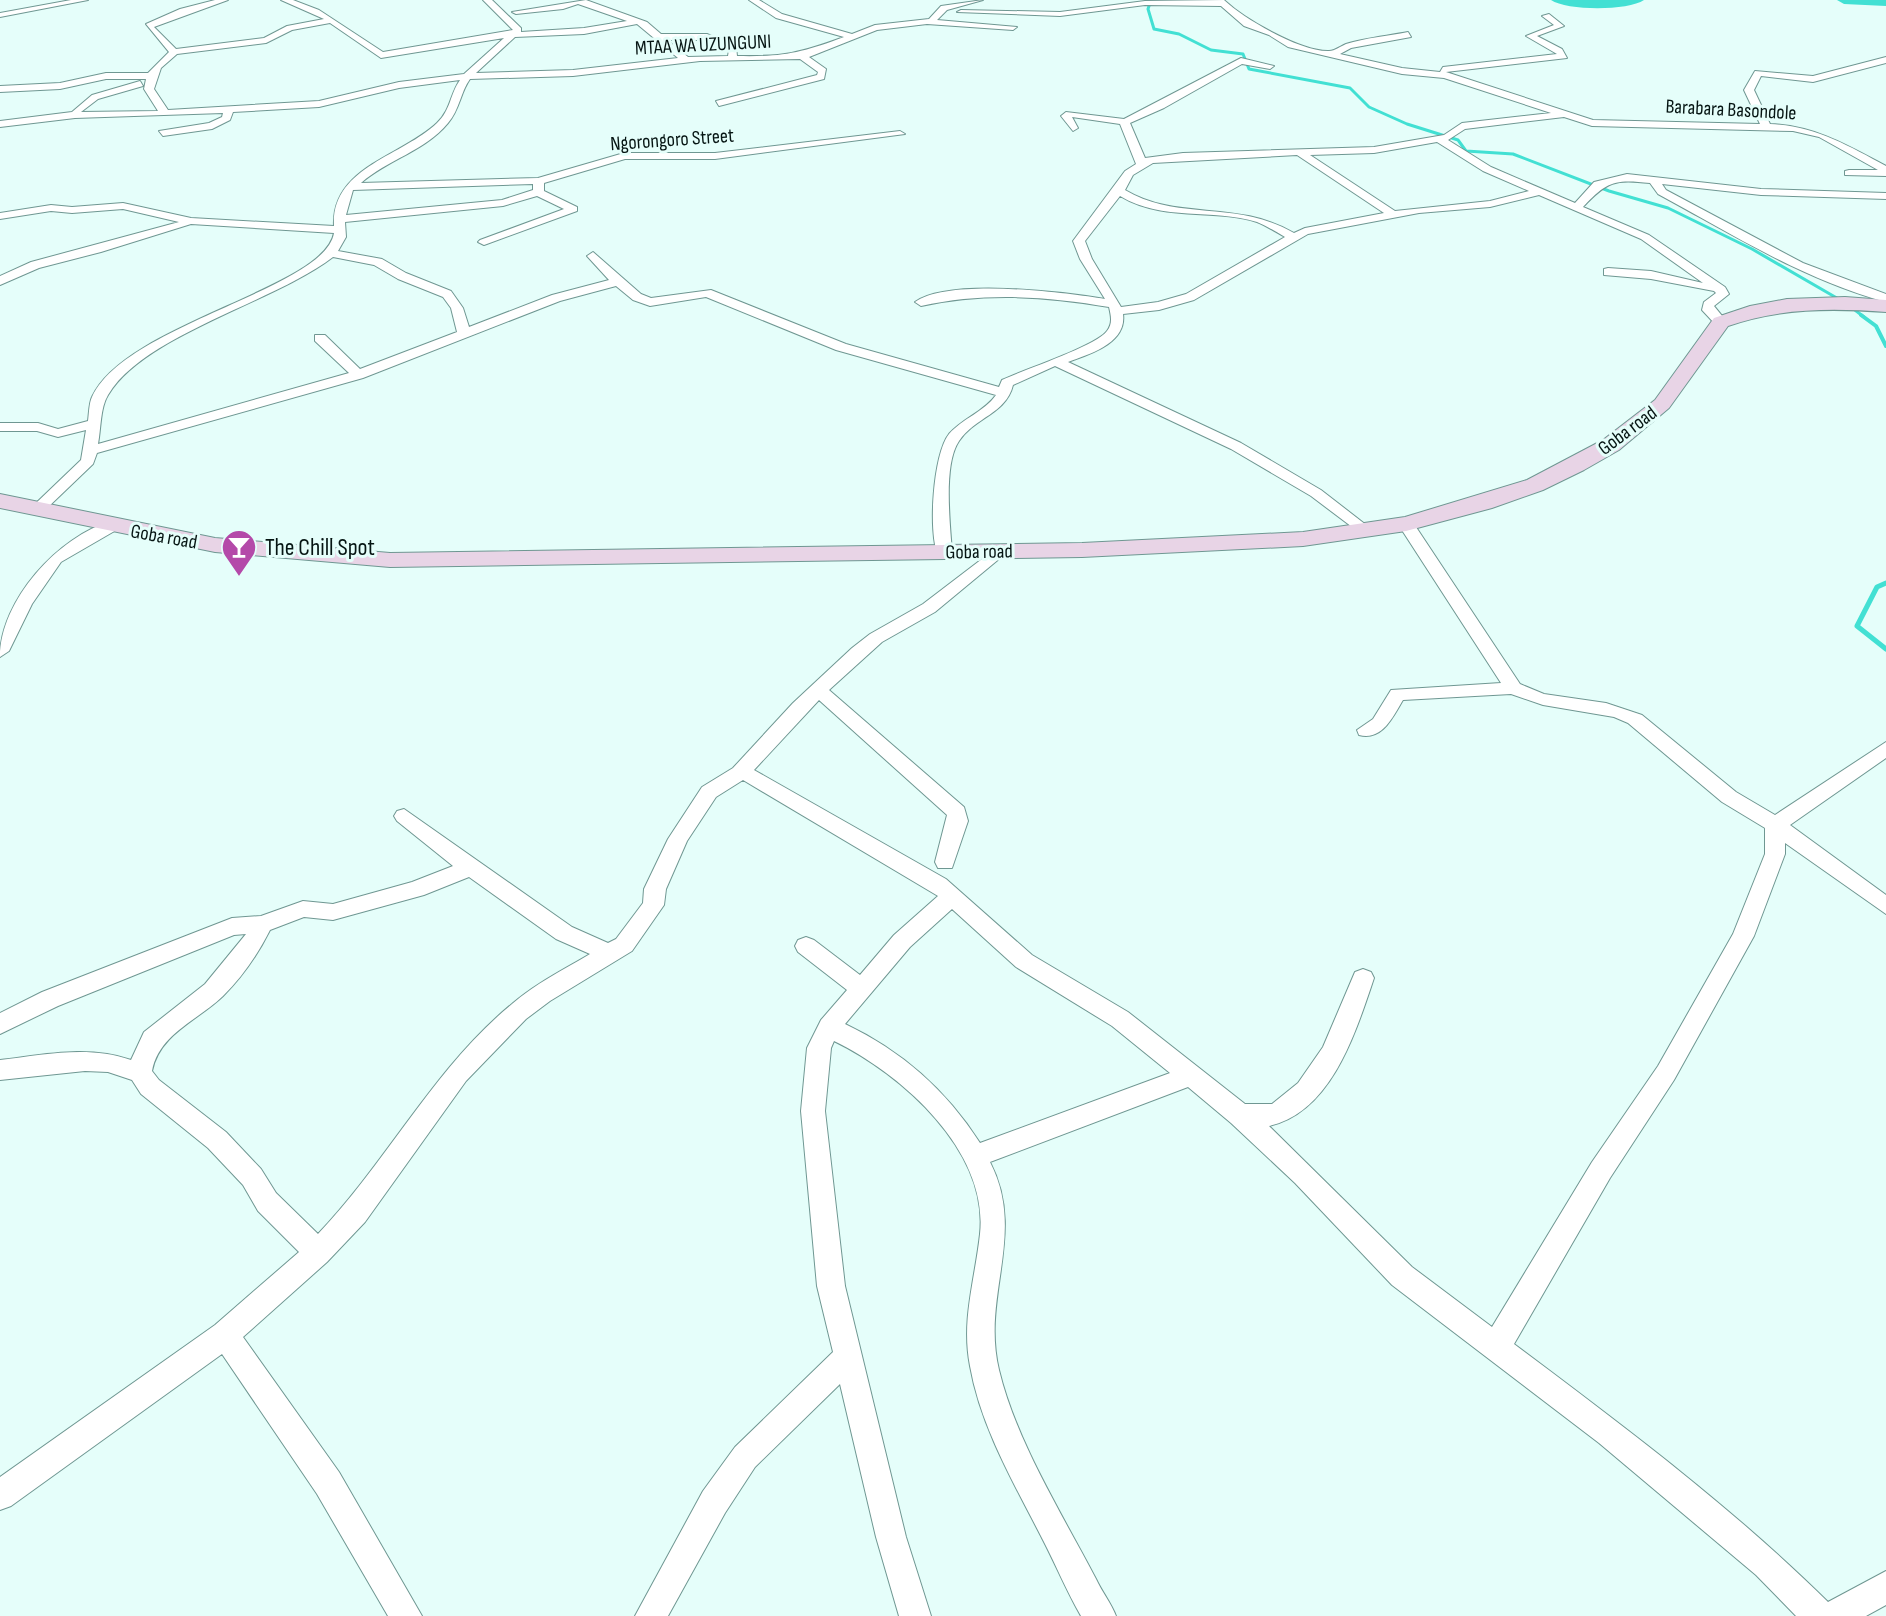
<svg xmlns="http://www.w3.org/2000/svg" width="1886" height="1616" viewBox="0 0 1886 1616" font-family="'Sofia Sans Condensed',sans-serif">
  <rect width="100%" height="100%" fill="#e5fefa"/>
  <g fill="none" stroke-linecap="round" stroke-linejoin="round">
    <path stroke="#42e0d3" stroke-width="3" d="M1151 0 1148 9 1154 29 1179 34 1211 50 1243 54 1249 69 1350 88 1369 107 1407 124 1458 140 1466 151 1513 154 1609 191 1668 208 1752 249 1842 301
      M1851 307 1864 317"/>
    <path stroke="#42e0d3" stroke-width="4" d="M1861 315 1876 326 1886 346"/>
    <path stroke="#42e0d3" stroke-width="5" d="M1886 583 1877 587 1857 626 1886 649"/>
    <path fill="#42e0d3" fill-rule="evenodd" d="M1551 0H1644C1628 11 1567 11 1551 0Z
      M1837 0H1886V6L1844 4Z"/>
    <g stroke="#6f9792" stroke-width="2">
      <path id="street" d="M71 0H88L0 17V13Z
        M215 0H228L154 27 176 49 264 38 287 26 324 19 281 0H293L319 10 383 52 513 30 483 0H492L521 28V32L584 28 627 21 578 4 563 9 516 14 512 12 586 0 647 22 661 34H707L736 47 737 56C783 57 801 53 844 37L776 18 749 0H759L782 14 852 34 875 25 929 19 941 6 983 0 947 10 937 20 1017 27 1013 30 927 24 877 30 809 57 826 69 824 79 719 106 716 101 817 75 818 72 800 59 700 61 573 76 470 79C460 93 460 109 448 123 425 151 387 160 361 183L538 178 624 153H715L900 131 905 134 715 159H625L544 183V191L577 207V211L484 245 478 242 480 240 564 209 537 196 503 206 345 222 346 237 338 251 382 259 406 273 451 291 463 308 469 327 552 295 609 280 587 256 593 252 641 294 651 298 711 290 846 344 999 387 1002 380C1023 370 1096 346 1107 331 1113 323 1111 316 1109 307 1046 296 984 292 921 306L915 302C949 278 1063 292 1105 299L1080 259 1073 241 1125 171 1136 164 1120 124 1072 117 1078 128 1073 131 1061 116 1066 112 1124 119 1241 58 1274 66 1270 69 1242 64 1164 108 1130 123 1145 158 1183 153 1374 147 1444 135 1462 123 1551 113 1444 78 1402 74 1288 47 1269 35 1244 26 1221 6 1145 5 1060 16 957 12 961 10 1060 12 1145 1 1224 0C1244 19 1301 52 1329 51 1335 51 1341 46 1346 44 1365 38 1388 36 1408 32L1411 37 1351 48 1340 54 1402 68 1440 72 1443 67 1557 54 1526 36 1554 25 1542 16 1549 14 1564 26 1537 36 1562 49 1567 58 1446 72 1593 120 1760 124 1744 90 1755 71 1813 76 1886 57V63L1813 82 1761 76 1754 90 1770 124C1815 126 1847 145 1886 166V176L1845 175V171L1849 170H1878L1819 137 1793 131 1592 126 1564 117 1465 129 1448 140 1491 167 1575 203 1594 182 1627 174 1761 189 1886 193V199L1761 195 1662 184 1666 190 1803 263 1886 294V302C1804 280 1732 234 1658 194L1650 183C1615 179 1607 181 1583 207L1649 235 1725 287 1729 294 1714 306 1727 322 1726 325H1716L1702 310 1704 302 1716 293 1714 291 1651 279 1604 275V269L1608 268 1651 271 1703 283 1641 239 1539 195 1490 207 1419 213 1308 234 1194 300 1159 310 1123 314C1127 343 1090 354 1068 362L1241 443 1321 490 1370 528V534L1364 536 1311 496 1231 449 1055 366 1013 385C1006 414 975 417 959 441 943 464 950 524 952 552L944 557 938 555C928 533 933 454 949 434 963 418 984 412 996 395L836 350 706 297 650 306 633 300 616 286 560 301 363 378 97 453 93 464 44 511H34V505L81 460 86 430 58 437 37 431H0V423H38L58 429 88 421C89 414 89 403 92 397 125 324 325 289 334 233L191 224 101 252 39 268 0 285V276L31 262 179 222 123 209 72 213 51 211 0 219V213L51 205 72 207 123 203 191 218 334 226C331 167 403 156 437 123 451 110 450 94 460 80L399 88 319 107 233 112 230 120 212 129 163 136 159 131 209 123 222 117 223 113 75 118 0 127V121L72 112 92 95 140 81 143 86 98 99 81 112 158 111 144 89 146 79H106L60 89 0 92V86L60 83 106 73H148L169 52 146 24 180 9ZM330 23 381 58 504 38 464 74 399 82 319 101 168 110 154 89 161 68 177 54 266 43 292 30ZM637 24 678 58 573 70 476 73 515 37 584 34ZM667 40H706L729 50 728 56 688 57ZM1437 142 1483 171 1529 191 1490 201 1395 211 1310 155 1374 153ZM1297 155 1384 213 1305 228 1294 233C1235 199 1179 222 1125 190L1133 175 1153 163ZM533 184V190L502 200 346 215 353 190ZM1120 196C1163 222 1212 208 1257 222 1267 226 1276 232 1285 237L1186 294 1158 302 1121 307 1092 259 1085 241ZM333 257 374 265 398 279 443 297 451 308 457 332 360 369 325 335H315V341L349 373 98 444C101 429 100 408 108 395 143 335 275 302 333 257Z
        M1406 519 1412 521 1520 684 1544 694 1606 703 1642 715 1736 792 1775 815 1886 742V758L1790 825 1886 895V914L1785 843V854L1754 936 1674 1080 1610 1178 1514 1344C1622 1425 1732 1507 1828 1602L1886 1571V1605L1866 1616H1796L1756 1575 1599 1443 1392 1285 1295 1183 1231 1123 1188 1087 990 1162C1027 1234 981 1295 999 1370 1016 1441 1062 1514 1096 1579 1102 1592 1111 1603 1116 1616H1081C1067 1592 1056 1565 1043 1540 1015 1485 981 1428 970 1366 961 1320 975 1280 980 1234 989 1151 902 1074 834 1041L831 1048 825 1111 845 1286 906 1537 931 1616H899L876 1537 840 1384 755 1467 725 1513 668 1616H635L703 1491 735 1447 833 1352 817 1286 801 1111 807 1048 821 1020 847 990 798 952 795 946 798 940 806 937 814 940 860 975 894 935 938 896 743 780 716 797 687 841 666 889 664 905 632 951 550 1001 526 1019 466 1081 365 1222 327 1262 243 1337 339 1472 422 1616H388L317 1494 222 1354 11 1506 0 1510V1477L215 1325 299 1252 258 1211 243 1185 208 1148 141 1094 132 1080 108 1072 85 1071 0 1080V1060C44 1055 88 1045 131 1060L144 1032 205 984 246 934 234 935 58 1006 0 1034V1013L42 992 232 918 261 916 303 901 333 904 412 882 453 866 397 821 394 816 397 811 404 809 572 927 608 943 616 939 643 903 644 889 668 839 702 787 733 768 793 703 852 648 870 634 923 604 999 546 1007 551 1005 554 935 612 882 642 829 690 964 807 968 821 952 868H938L935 862 947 815 819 700 754 770 946 879 1032 955 1128 1012 1245 1104H1272L1298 1083 1323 1047 1355 972 1363 969 1371 972 1374 978C1356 1031 1332 1112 1269 1126L1412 1267 1492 1327 1592 1162 1658 1066 1733 934 1765 854V828L1722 802 1628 723 1614 717 1543 705 1511 694 1403 700C1393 716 1383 741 1359 735L1357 730 1373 719 1391 690 1501 683 1398 524ZM469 877 556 939 590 954C563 970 535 984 512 1004 434 1068 387 1162 318 1234L276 1193 261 1169 226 1132 159 1080 152 1071C159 1034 197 1021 223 996 242 977 258 954 270 930L304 917 333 920 424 895ZM952 909 1016 967 1112 1026 1170 1073 980 1143C946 1090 902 1051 845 1024L910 947Z
        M112 521 120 526 118 529 61 562 32 604 9 651 0 657C0 601 58 536 112 521Z"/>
    </g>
    <g stroke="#6f9792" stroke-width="2">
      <path id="secondary" d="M1845 297 1886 300V312C1831 308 1780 308 1728 326L1669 408 1619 450 1584 470 1543 490 1492 508 1406 531 1303 546 1082 557 390 567 215 552 0 508V494L215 538 390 553 1082 543 1303 532 1405 517 1527 480 1603 440 1655 400 1714 318 1750 306 1787 299Z"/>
    </g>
    <use href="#street" fill="#fff" fill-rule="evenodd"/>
    <use href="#secondary" fill="#e8d4e6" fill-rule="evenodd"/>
  </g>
  <defs>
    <g id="bar-pin" transform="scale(1.8)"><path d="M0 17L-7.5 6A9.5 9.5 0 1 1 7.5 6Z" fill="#b449a9" stroke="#e5fefa"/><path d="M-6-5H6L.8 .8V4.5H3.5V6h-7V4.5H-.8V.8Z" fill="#fff"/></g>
  </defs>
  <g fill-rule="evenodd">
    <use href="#bar-pin" x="239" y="547"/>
  </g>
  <g text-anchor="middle" stroke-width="6" stroke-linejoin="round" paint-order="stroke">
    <g font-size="20" fill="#061513" stroke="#e5fefa">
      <text transform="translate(703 44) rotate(-3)" y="7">MTAA WA UZUNGUNI</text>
      <text transform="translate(1731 109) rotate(3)" y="7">Barabara Basondole</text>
      <text transform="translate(672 139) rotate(-4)" y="7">Ngorongoro Street</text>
      <text transform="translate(1627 430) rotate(-37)" y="7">Goba road</text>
      <text transform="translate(164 536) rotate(10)" y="7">Goba road</text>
      <text transform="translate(979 551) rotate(-1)" y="7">Goba road</text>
    </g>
    <g font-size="24" fill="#061513" stroke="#e5fefa" text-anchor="start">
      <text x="265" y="555">The Chill Spot</text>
    </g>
  </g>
</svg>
